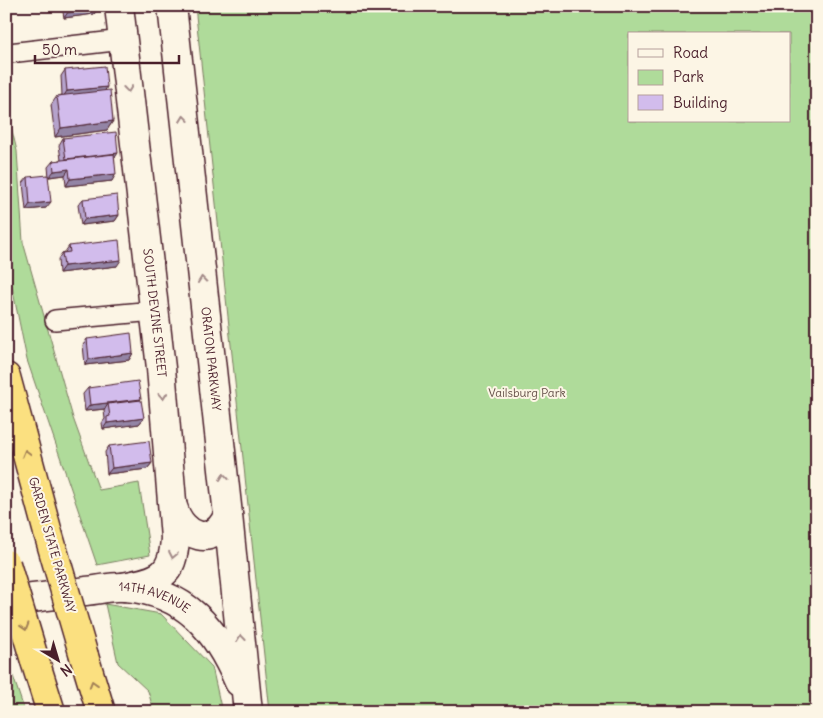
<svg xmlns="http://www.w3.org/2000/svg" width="823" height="718" viewBox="0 0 823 718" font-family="Delius,sans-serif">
  <rect width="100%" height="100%" fill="#fcf5e5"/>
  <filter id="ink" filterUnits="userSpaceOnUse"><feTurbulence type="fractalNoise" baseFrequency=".02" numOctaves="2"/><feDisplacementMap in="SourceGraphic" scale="10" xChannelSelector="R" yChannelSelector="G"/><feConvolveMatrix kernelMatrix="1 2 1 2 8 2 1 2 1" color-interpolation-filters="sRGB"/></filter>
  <g filter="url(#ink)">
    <path fill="#afdb9a" stroke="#7c7d62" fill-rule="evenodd" d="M195 6H817V712H270ZM629 34H789V121H629Z
      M6 106 17 151 23 242 73 418 99 490 139 483 150 555 97 565 27 360 6 257Z
      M105 604 161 614 212 667 222 712H154L148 691 118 663Z
      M6 655 25 712H6Z"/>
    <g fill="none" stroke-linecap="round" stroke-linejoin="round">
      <g stroke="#4a1f2b" stroke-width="22">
        <path id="minor" d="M9 53 123 40
          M55 320 154 311"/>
      </g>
      <g stroke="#4a1f2b" stroke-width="31">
        <g id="secondary">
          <path id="s1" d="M119 6 161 368 175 538C173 578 158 580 123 587"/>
          <path id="s2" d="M172 6 228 515 248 712"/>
          <path d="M173 507C182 538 214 549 228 515"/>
          <path id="s3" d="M6 601C33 598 60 595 86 591 99 590 112 586 125 587 186 592 216 629 239 682"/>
        </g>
      </g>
      <g stroke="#4a1f2b" stroke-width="31">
        <path id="motorway" d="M6 377 48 533
          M84 656 101 712
          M35 661 51 712"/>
      </g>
      <use href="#minor" stroke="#fcf5e5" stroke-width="19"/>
      <use href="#secondary" stroke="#fcf5e5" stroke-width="28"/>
      <use href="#motorway" stroke="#fbe080" stroke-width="28"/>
      <g stroke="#4a1f2b" stroke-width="31" stroke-linecap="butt">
        <path id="motorway-bridge" d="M48 533 84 656
          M6 564 35 661"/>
      </g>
      <use href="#motorway-bridge" stroke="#fbe080" stroke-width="28"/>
    </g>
    <path fill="#b5a2cb" stroke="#4a1f2b" d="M62 6H98V8L94 14 64 18Z
      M65 70 105 90 113 121 107 130 55 137 51 105 57 96 62 95 61 76Z
      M63 138 114 158 112 181 66 186 65 175 49 177 48 167 53 161 61 160 59 145Z
      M28 177 46 208 26 210 23 183Z
      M83 199 119 215 115 221 81 225 78 205Z
      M69 246 117 266 59 273 58 259 62 253 65 252Z
      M87 339 133 353 129 360 85 365 83 345Z
      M88 388 140 400 144 418 139 424 103 429 102 423 105 419 104 411 105 409 85 411 83 394Z
      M109 446 152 463 147 469 107 474 105 452Z"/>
    <path fill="#9384a5" stroke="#4a1f2b" d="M98 8 94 14 64 18 68 12Z
      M107 87 103 94 63 97 67 91Z
      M113 121 107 130 55 137 61 128Z
      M118 153 114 159 61 165 66 159Z
      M69 169 65 175 49 177 54 171Z
      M116 174 112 181 66 186 70 179Z
      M51 202 46 208 26 210 30 204Z
      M119 215 115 221 81 225 85 219Z
      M121 260 117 266 59 273 64 266Z
      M133 353 129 360 85 365 89 359Z
      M141 399 136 405 108 404 105 409 85 411 90 405Z
      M144 418 139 424 103 429 107 423Z
      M152 463 147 469 107 474 112 468Z"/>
    <path fill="#d2bcec" stroke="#4a1f2b" d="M67 6H98V8L68 12Z
      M105 66 107 87 67 91 65 70Z
      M110 90 113 121 61 128 57 96Z
      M116 132 118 153 66 159 63 138Z
      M114 154 116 174 70 179 69 169 54 171 53 161Z
      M48 175 51 202 30 204 28 177Z
      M117 195 119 215 85 219 83 199Z
      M119 240 121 260 64 266 62 253 70 252 69 246Z
      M131 333 133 353 89 359 87 339Z
      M138 381 141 399 90 405 88 388Z
      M141 400 144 418 107 423V417L110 416 108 404Z
      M149 441 152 463 112 468 109 446Z"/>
    <defs><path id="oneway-chevron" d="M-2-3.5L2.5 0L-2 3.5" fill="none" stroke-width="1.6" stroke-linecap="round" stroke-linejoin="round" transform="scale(1.25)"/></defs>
    <g stroke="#a38a88">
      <use href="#oneway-chevron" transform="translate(128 89) rotate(83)"/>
      <use href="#oneway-chevron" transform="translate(184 119) rotate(-96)"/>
      <use href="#oneway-chevron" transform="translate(202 280) rotate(-96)"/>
      <use href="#oneway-chevron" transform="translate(163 396) rotate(85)"/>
      <use href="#oneway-chevron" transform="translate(224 477) rotate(-96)"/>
      <use href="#oneway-chevron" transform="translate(173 555) rotate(101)"/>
      <use href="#oneway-chevron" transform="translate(241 638) rotate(-96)"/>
    </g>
    <g stroke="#a28056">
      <use href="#oneway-chevron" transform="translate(26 453) rotate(-105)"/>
      <use href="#oneway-chevron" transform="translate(25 627) rotate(73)"/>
      <use href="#oneway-chevron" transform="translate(93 684) rotate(-107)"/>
    </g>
  </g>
  <g text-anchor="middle" stroke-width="4" stroke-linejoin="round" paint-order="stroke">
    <g font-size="12" fill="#4a1f2b" stroke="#fcf5e5">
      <text dy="4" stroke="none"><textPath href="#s1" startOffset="309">SOUTH DEVINE STREET</textPath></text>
      <text dy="4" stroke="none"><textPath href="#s2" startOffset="355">ORATON PARKWAY</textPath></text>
      <text transform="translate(52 545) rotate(74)" y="4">GARDEN STATE PARKWAY</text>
      <text dy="4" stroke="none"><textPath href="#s3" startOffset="151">14TH AVENUE</textPath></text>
    </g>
    <g font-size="12" fill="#634e47" stroke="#fcf5e5">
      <text x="527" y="397">Vailsburg Park</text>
    </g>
  </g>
  <rect width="823" height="718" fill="none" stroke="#fcf5e5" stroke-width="25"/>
  <rect x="12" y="12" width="798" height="693" fill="none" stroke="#4a1f2b" stroke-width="2" filter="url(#ink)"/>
  <rect x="628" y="32" width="162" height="90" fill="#fcf5e5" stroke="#b59f9b"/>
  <rect x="638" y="49" width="25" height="8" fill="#fcf5e5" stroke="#b59f9b"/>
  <text x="673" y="58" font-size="15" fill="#4a1f2b">Road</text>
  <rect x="638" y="70" width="25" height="15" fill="#afdb9a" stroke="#b59f9b"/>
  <text x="673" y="82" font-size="15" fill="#4a1f2b">Park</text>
  <rect x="638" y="95" width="25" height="15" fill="#d2bcec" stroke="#b59f9b"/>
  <text x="673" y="108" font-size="15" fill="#4a1f2b">Building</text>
  <g transform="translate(58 660) rotate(142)" stroke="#fcf5e5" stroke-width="4" paint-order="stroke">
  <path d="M0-4L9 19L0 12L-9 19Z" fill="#4a1f2b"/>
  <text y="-8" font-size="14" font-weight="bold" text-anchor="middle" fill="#4a1f2b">N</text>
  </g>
  <path d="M35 55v8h144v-8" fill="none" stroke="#4a1f2b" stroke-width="2.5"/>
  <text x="42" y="55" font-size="15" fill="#4a1f2b" stroke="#fcf5e5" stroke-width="4" paint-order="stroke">50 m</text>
</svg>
